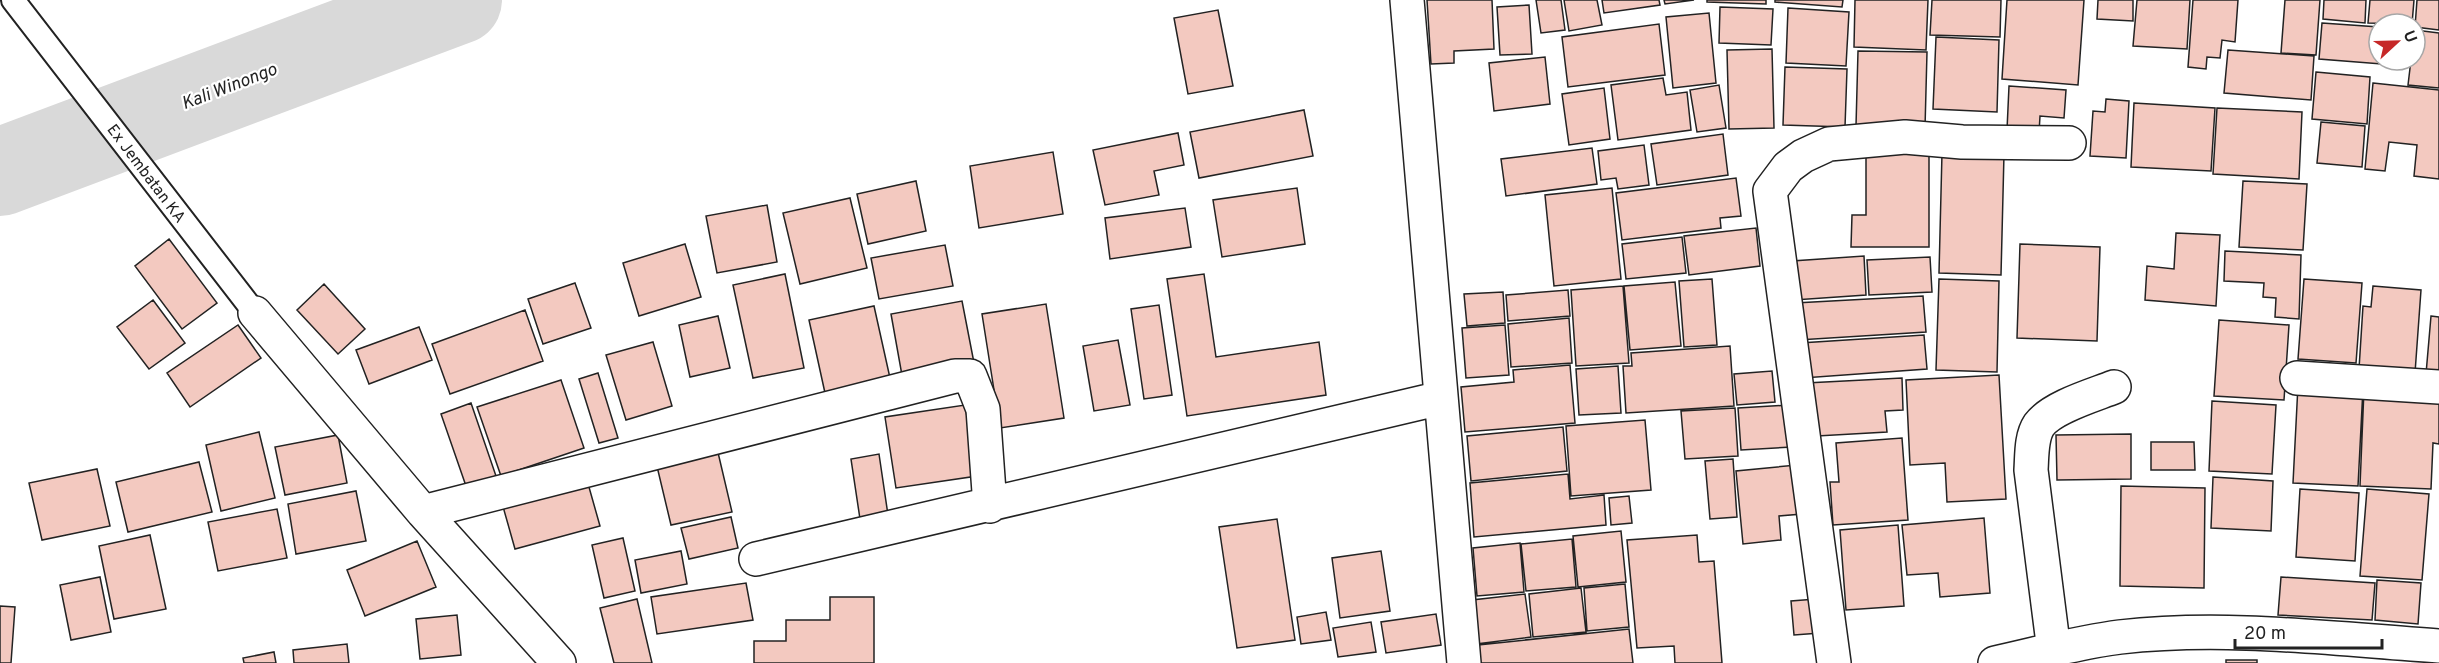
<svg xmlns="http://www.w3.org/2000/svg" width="2439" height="663" viewBox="0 0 2439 663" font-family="Overpass,sans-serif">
  <rect width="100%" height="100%" fill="#fff"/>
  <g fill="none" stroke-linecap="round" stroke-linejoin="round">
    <path stroke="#d9d9d9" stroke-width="88" d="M0 172 458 0"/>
  </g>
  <path fill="#f3c9c0" stroke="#222" stroke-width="1.5" d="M1427 0H1492L1494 49 1454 51V63L1431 64Z
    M1536 0H1561L1565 30 1541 33Z
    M1564 0H1597L1602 25 1569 31Z
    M1602 0H1659L1660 5 1604 13Z
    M1664 0H1694L1665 4Z
    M1707 0H1766V4L1707 2Z
    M1775 0H1843L1842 7 1775 2Z
    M1855 0H1928L1926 50 1854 47Z
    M1932 0H2001L2000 37 1930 35Z
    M2007 0H2084L2078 85 2002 79Z
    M2098 0H2133V21L2097 19Z
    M2137 0H2190L2187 49 2133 46Z
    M2193 0H2238L2235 42 2222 40 2220 58 2207 57 2206 69 2188 67Z
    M2285 0H2320L2316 55 2281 53Z
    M2324 0H2366L2365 23 2323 19Z
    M2370 0H2414L2412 24 2368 23Z
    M2417 0H2439V30L2415 27Z
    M1529 5 1532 54 1500 55 1497 7Z
    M1720 7 1773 9 1771 45 1719 43Z
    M1788 8 1849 12 1846 66 1786 63Z
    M1218 10 1233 86 1188 94 1174 18Z
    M1709 13 1716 83 1673 88 1666 17Z
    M2322 23 2379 27V60H2408L2407 66 2319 59Z
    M1659 24 1665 75 1568 87 1562 37Z
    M2415 30 2439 33V88L2408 85 2411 60H2415Z
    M1936 37 1999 40 1997 112 1933 109Z
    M1772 49 1774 128 1729 129 1727 50Z
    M2228 50 2314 56 2311 100 2224 93Z
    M1858 51 1927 52 1925 128 1856 126Z
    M1545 57 1550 104 1494 111 1489 63Z
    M1785 67 1847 69 1845 127 1783 125Z
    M2316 72 2370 77 2367 124 2312 119Z
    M1663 78 1666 95 1687 92 1691 130 1618 140 1611 85Z
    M2373 83 2439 90V179L2414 176 2417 145 2389 142 2385 171 2365 169Z
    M1719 85 1726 128 1697 132 1690 90Z
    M2009 86 2066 90 2064 118 2040 116 2039 133 2007 130Z
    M1604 88 1610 139 1569 145 1562 94Z
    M2106 99 2129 101 2126 158 2090 156 2093 111 2105 112Z
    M2134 103 2215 108 2211 171 2131 167Z
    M2217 108 2302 112 2299 179 2213 174Z
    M1304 110 1313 156 1199 178 1190 132Z
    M2321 122 2365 126 2362 167 2317 163Z
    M1178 133 1184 165 1154 171 1159 195 1105 205 1093 150Z
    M1723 134 1728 175 1657 185 1651 144Z
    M1644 145 1649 185 1618 189 1616 178 1601 180 1598 151Z
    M1592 148 1597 184 1506 196 1501 159Z
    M1866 148H1929V247H1851L1852 215H1866Z
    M1053 152 1063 214 979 228 970 166Z
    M1942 153 2004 154 2001 275 1939 273Z
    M1736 178 1741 216 1720 218 1721 228 1622 240 1616 193Z
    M916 181 926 231 868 244 857 194Z
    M2243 181 2307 184 2303 250 2239 247Z
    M1297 188 1305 244 1222 257 1213 200Z
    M1612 188 1621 279 1554 286 1545 195Z
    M850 198 867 268 800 284 783 213Z
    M767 205 777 262 717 273 706 216Z
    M1185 208 1191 247 1110 259 1105 218Z
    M1756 228 1760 266 1689 275 1684 236Z
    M2176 233 2220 235 2216 306 2145 300 2147 266 2174 269Z
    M1682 237 1686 273 1626 279 1622 244Z
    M169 239 217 303 182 329 135 266Z
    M685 244 701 297 639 316 623 263Z
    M2020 244 2100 247 2097 341 2017 338Z
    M945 245 953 286 879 299 871 258Z
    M2225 251 2301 255 2299 319 2275 317 2276 298 2263 297 2264 283 2224 281Z
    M1864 256 1866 295 1794 300 1792 261Z
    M1930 257 1932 292 1869 295 1867 260Z
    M785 274 804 368 753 378 733 285Z
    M1204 274 1216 357 1319 342 1326 395 1187 416 1167 279Z
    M1712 279 1717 345 1684 347 1679 281Z
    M1939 279 1999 281 1997 372 1936 370Z
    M2304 279 2362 283 2356 363 2298 359Z
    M1675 282 1681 346 1630 350 1624 286Z
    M575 283 591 328 543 344 528 299Z
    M324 284 365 329 338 354 297 310Z
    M1623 286 1629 363 1576 366 1571 290Z
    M2373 286 2421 290 2415 373 2359 369 2363 306 2371 307Z
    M1568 290 1570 316 1508 321 1506 295Z
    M1503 292 1505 323 1467 326 1464 294Z
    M1923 296 1926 332 1798 340 1795 303Z
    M153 300 185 343 149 369 117 327Z
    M962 301 975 368 903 381 891 314Z
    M1046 304 1064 418 1000 428 982 314Z
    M1159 305 1172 395 1144 399 1131 309Z
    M874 306 890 378 825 393 809 320Z
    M525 310 543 361 450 394 432 344Z
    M718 316 730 368 690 377 679 325Z
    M2431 316 2439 317V375L2426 374Z
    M1569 318 1572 363 1511 367 1508 324Z
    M2219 320 2289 325 2284 400 2214 396Z
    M238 325 261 358 190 407 167 373Z
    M1505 325 1509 375 1466 378 1462 328Z
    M419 327 432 360 369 384 356 350Z
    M1924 335 1927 369 1803 378 1800 343Z
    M1118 340 1130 405 1094 411 1083 346Z
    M653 342 672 406 626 420 606 355Z
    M1730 346 1734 406 1626 413 1623 366H1632L1631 353Z
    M1570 365 1575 423 1465 432 1461 387 1514 382 1513 370Z
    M1618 366 1621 413 1579 415 1576 369Z
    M1772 371 1775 402 1737 405 1734 374Z
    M598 373 618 438 599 443 579 379Z
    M1999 375 2006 499 1947 502 1945 463 1910 465 1906 380Z
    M1902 378 1903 410 1885 411 1887 432 1817 436 1806 383Z
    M561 380 584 448 501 476 477 407Z
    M2298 385 2363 388 2358 486 2293 483Z
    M2364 389 2439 393V444L2433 443 2431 489 2360 486Z
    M2212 401 2276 405 2272 474 2209 471Z
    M471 403 496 476 466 486 441 414Z
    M965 405 977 476 896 488 885 417Z
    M1789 405 1792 447 1741 450 1738 408Z
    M1735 408 1738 456 1685 459 1681 411Z
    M1645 420 1651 490 1571 496 1566 426Z
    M1563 427 1567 471 1471 481 1467 436Z
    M259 432 275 498 221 511 206 445Z
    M2131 434V479L2057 480 2056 435Z
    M338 435 347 483 285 495 275 447Z
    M1902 438 1908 520 1833 525 1830 482H1839L1836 443Z
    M2151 442H2194L2195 470H2151Z
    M716 444 732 512 671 525 655 458Z
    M879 454 888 515 860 519 851 459Z
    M1733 459 1737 517 1710 519 1705 461Z
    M199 462 212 512 128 532 116 482Z
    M1797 465 1802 514 1779 516 1781 540 1743 544 1736 471Z
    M97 469 110 526 42 540 29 483Z
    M585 473 600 526 515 549 500 496Z
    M1568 474 1570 499 1604 495 1606 525 1474 537 1470 483Z
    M2213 477 2273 481 2271 531 2211 528Z
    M2121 486 2205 488 2204 588 2120 586Z
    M2300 489 2359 493 2355 561 2296 557Z
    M2367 489 2429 494 2422 580 2360 576Z
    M356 491 366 541 296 554 288 504Z
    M1629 496 1632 523 1611 525 1609 498Z
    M277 509 287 558 218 571 208 522Z
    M731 517 738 548 689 559 681 528Z
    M1984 518 1990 593 1940 597 1938 573 1907 575 1902 525Z
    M1277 519 1295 640 1237 648 1219 527Z
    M1898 525 1904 606 1846 610 1840 530Z
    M1621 531 1626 582 1578 587 1573 536Z
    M150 535 166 609 114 619 99 546Z
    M1697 535 1699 562 1714 561 1722 663H1675L1674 646 1637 648 1627 540Z
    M623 538 635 591 604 598 592 545Z
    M1572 539 1576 587 1526 591 1521 544Z
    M417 541 436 587 365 616 347 570Z
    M1520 543 1524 592 1477 596 1473 548Z
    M681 551 687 584 641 593 635 560Z
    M1381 551 1390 611 1340 618 1332 558Z
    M100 577 111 632 71 640 60 585Z
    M2281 577 2375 583 2372 620 2278 615Z
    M2377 580 2421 583 2418 624 2375 620Z
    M746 583 753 620 657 634 651 597Z
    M1625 584 1629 627 1587 631 1584 588Z
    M1581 588 1586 632 1533 637 1529 594Z
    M1525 594 1531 637 1476 644 1472 600Z
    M830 597H874V663H754V641H786V620H830Z
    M637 599 652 663H614L600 608Z
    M1816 599 1820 633 1794 635 1791 601Z
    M0 606 15 607 11 663H0Z
    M1326 612 1331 640 1301 644 1297 617Z
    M1436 614 1441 645 1386 653 1381 622Z
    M457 615 461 655 420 659 416 619Z
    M1371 622 1376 652 1338 657 1333 628Z
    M1629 629 1633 663H1479L1478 645Z
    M347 644 349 663H294L293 650Z
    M274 652 276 663H244L243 658Z
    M2226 660H2257V663H2226Z"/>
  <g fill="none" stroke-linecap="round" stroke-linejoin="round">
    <g stroke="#222" stroke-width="26">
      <path id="lane" d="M13 0 255 313"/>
    </g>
    <g stroke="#222" stroke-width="36">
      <path id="street" d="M1407 0 1464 663
        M255 313 423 512 559 663
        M2297 378 2439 387
        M423 512 955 376H970L983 409 990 506
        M756 559 1441 398
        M2054 651 2031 470C2032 455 2031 437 2039 425 2052 407 2094 395 2114 387
        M1834 663 1770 191 1788 167 1803 156 1829 144 1905 137 1962 142 2069 143
        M1995 663C2036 654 2079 642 2120 637 2226 625 2334 639 2439 646"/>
    </g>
    <use href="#lane" stroke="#fff" stroke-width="22"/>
    <use href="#street" stroke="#fff" stroke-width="33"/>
  </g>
  <g text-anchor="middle" stroke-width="4.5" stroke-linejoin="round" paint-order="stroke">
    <g font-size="16" fill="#222" stroke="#fff">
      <text transform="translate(147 173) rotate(53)" y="6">Ex Jembatan KA</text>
    </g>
    <g font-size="18" font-style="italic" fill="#222" stroke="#fff">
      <text transform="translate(229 86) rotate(-21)" y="6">Kali Winongo</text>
    </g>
  </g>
  <g transform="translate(2397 42) rotate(68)"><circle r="28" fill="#ffffff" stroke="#a7a7a7" stroke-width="1.5"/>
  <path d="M0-4.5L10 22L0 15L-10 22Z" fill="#c62828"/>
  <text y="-9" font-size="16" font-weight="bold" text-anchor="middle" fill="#222222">U</text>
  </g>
  <path d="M2235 639v9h147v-9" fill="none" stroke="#222222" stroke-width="3"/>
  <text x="2244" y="639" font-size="18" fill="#222222" stroke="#ffffff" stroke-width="4.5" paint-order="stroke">20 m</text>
</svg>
